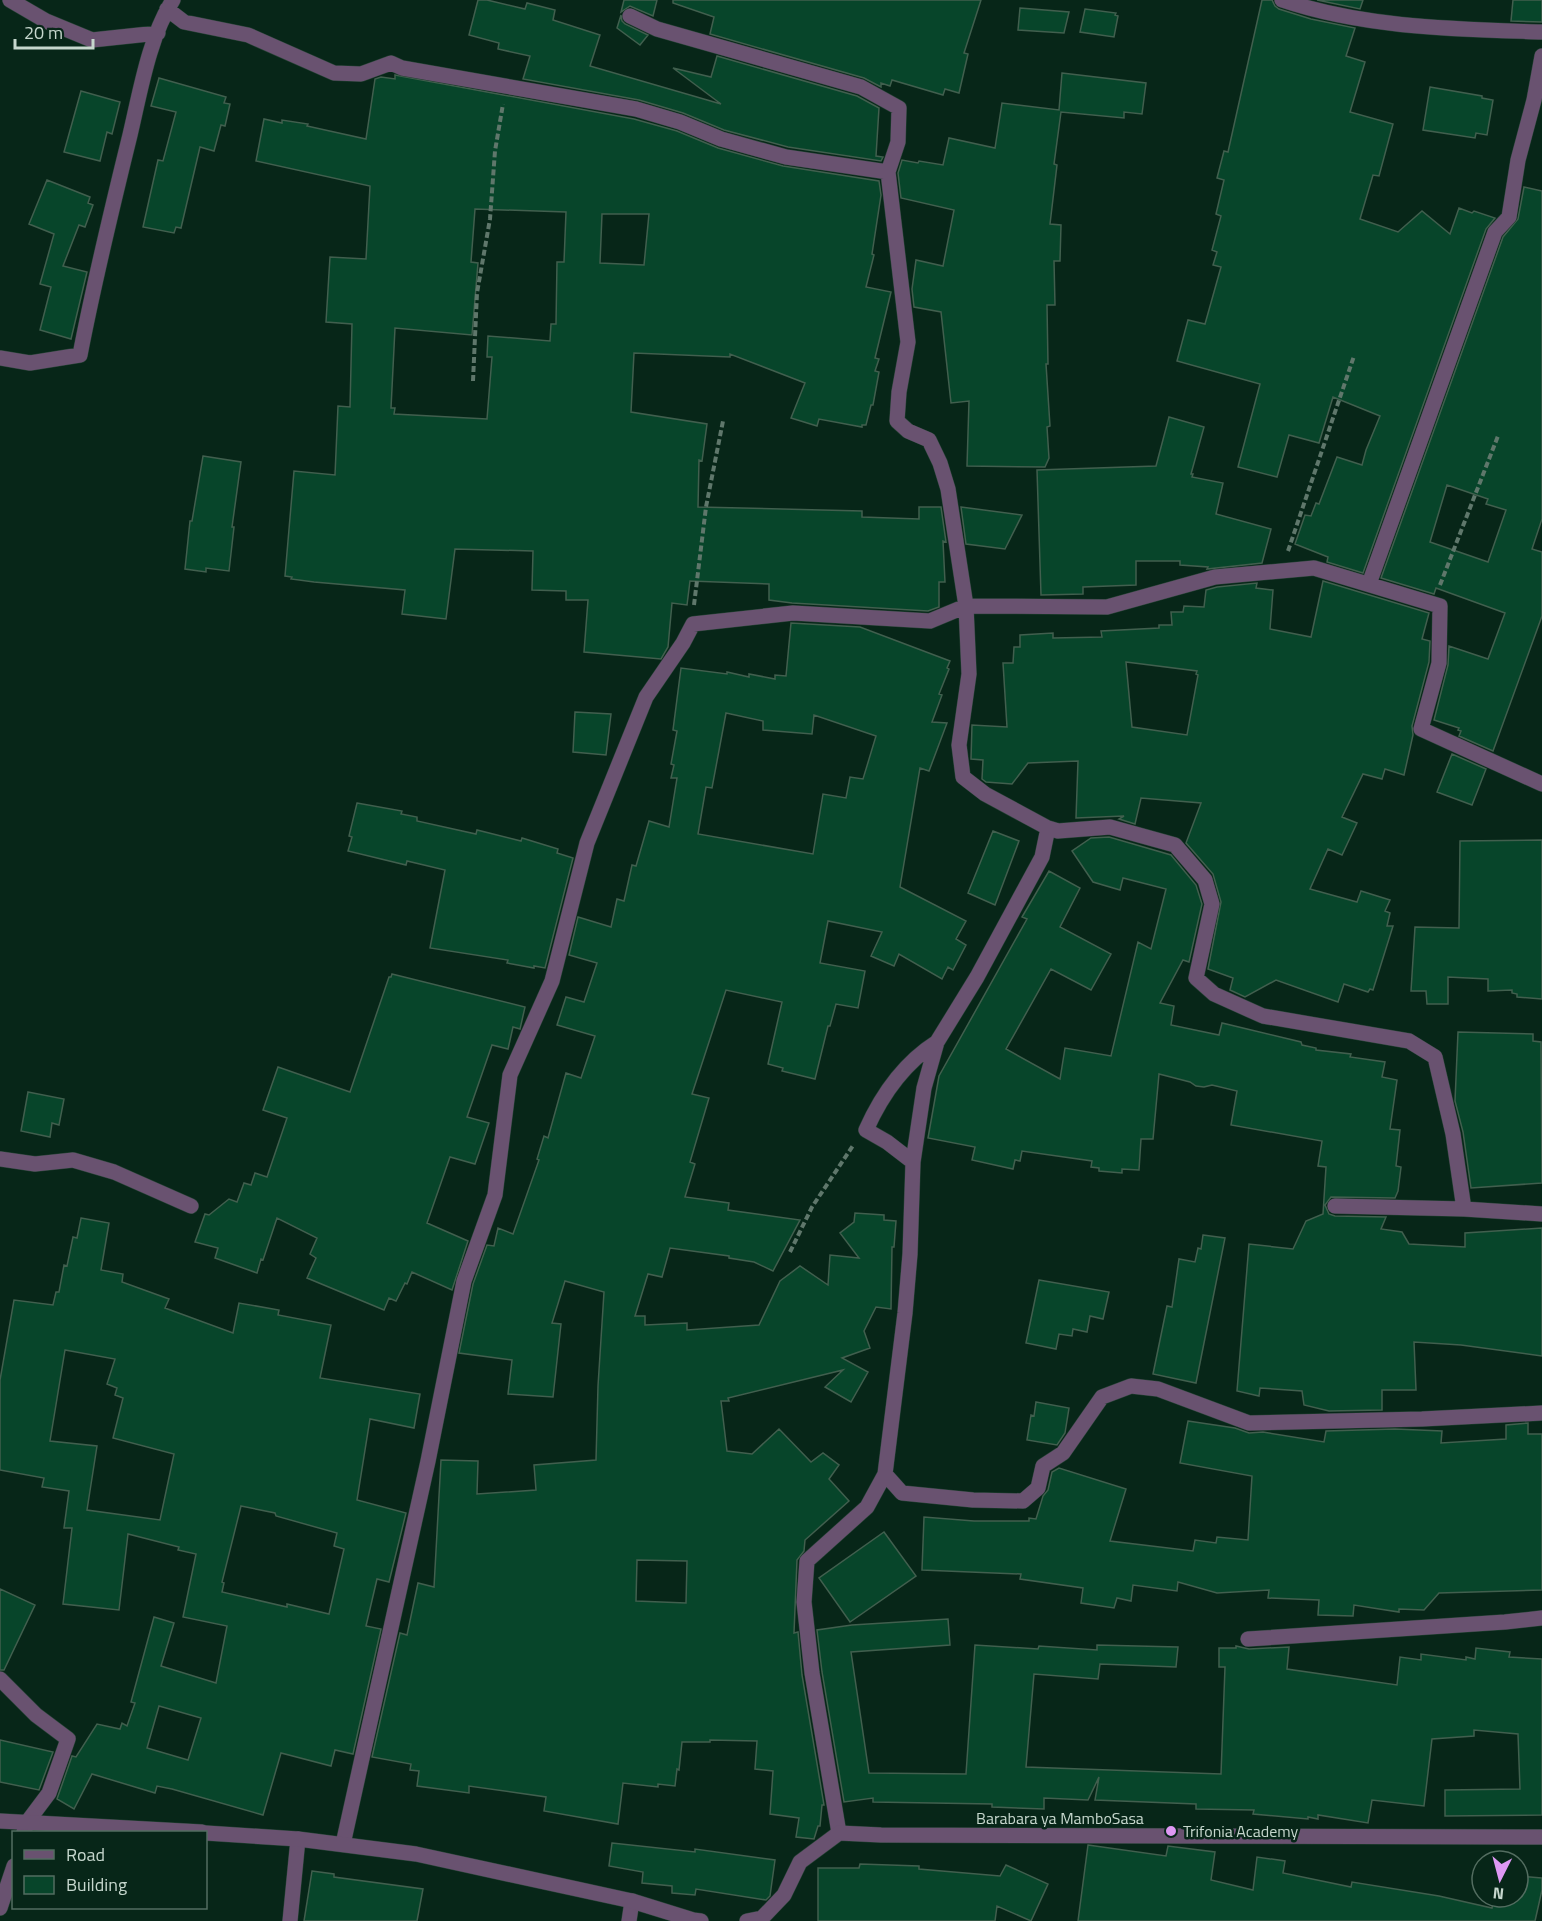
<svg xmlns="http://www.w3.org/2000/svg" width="1542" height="1921" viewBox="0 0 1542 1921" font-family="'Titillium Web',sans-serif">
  <rect width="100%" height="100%" fill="#072618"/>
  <path fill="#07452a" stroke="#415f4e" stroke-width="1.5" fill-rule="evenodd" d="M478 0H487L525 9 527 3 555 10 553 20 600 35 590 66 721 104 673 68 711 77 717 56 857 96 879 108 876 156 883 157 881 161 788 147 724 130 683 113 639 100 523 79 530 56 498 49 499 43 469 35Z
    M624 0H657L653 16 630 6 621 12Z
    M673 0H981L964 53 968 54 959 93 945 89 943 95 892 80 890 86 881 83V87L864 78 710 34 714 17 673 3Z
    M1262 0H1272L1275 6 1279 9 1311 19 1355 28 1346 56 1365 62 1350 112 1393 124 1379 176 1373 175 1360 219 1398 232 1422 211 1450 234 1459 208 1472 213 1474 211 1495 218 1486 229 1363 573 1327 562 1328 557 1295 544 1305 515 1311 516 1316 503 1319 504 1337 457 1362 465 1366 450 1380 416 1333 397 1319 443 1289 435 1277 477 1238 467 1260 384 1177 361 1188 320 1205 324 1221 267 1213 265 1217 252 1212 250 1221 216 1216 214 1224 180 1217 178 1224 151 1228 152Z
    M1317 0H1363L1360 9Z
    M1513 0H1542V22L1511 21Z
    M1020 8 1069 12 1064 33 1018 30Z
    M1085 9 1116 13 1115 15 1118 16 1114 37 1080 32Z
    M621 15 622 21 625 24 648 35 640 45 617 28Z
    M1062 73 1146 83 1142 114 1124 112V118L1061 112 1054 164 1057 165 1050 224 1061 225 1060 261H1054L1055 305H1047L1048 364H1046L1050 426 1047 427 1049 458 1045 467 967 466 969 401 951 403 941 312 914 307 912 289 916 260 943 266 954 210 901 198 898 173 902 160 918 163 919 161 943 165 949 138 995 148 1002 103 1059 110Z
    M395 75 634 119 677 131 718 148 783 166 879 181 881 195 872 254 874 255 866 287 891 292 875 358 879 359 875 371 879 372 873 405H871L866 425H862V427L819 419 817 426 791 418 805 383 730 354V357L634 353 631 412 707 424 702 461 699 460 698 507 862 511V517L919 519V507H941L946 542 943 541 945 582H939V607L928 611 792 603 769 600V584L690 581 687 605 672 603 668 647 661 659 584 652 588 600H566V591L532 590 533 551 455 549 446 619 402 614 405 590 314 582 291 579 292 577 285 576 294 471 335 475 338 406 350 407 352 324 326 322 330 257 366 259 370 186 256 161 264 119 282 123V120L308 124 307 126 366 139 375 79 381 77 395 79ZM475 209 566 212 564 262H557L556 324H551L550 341 488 336 487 357H492L487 419 394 414 395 408H391L395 328 472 335 478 263 471 262ZM602 214H649L644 265 600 263Z
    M159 78 226 97 224 103 230 104 225 126 221 125 214 151 200 147 181 228 176 227 174 233 143 227 158 160 163 161 176 112 151 106Z
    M1430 87 1482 96V98L1493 100 1487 135 1476 133 1475 138 1423 130Z
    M81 91 120 102 112 134 107 132 100 161 64 152Z
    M47 180 90 197 88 203 93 205 85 227 79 225 63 266 87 272 71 339 40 330 51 287 40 284 54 234 29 224Z
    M1524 187 1542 191V519L1532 549 1542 552V616L1493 751 1459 736 1461 731 1458 730 1459 728 1434 720 1448 665 1449 646 1488 659 1505 613 1436 588 1434 594 1381 578 1503 237 1518 219ZM1447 485 1488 499 1486 504 1506 510 1488 562 1430 542Z
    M1169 417 1204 427 1191 474H1193L1192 477 1223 483 1216 514 1271 529 1262 563 1207 569 1208 567 1180 565V561H1136V585L1083 587V594L1041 595 1037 470 1156 466Z
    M203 456 241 462 232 527H234L229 571 206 568V572L185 569 190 521H192Z
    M961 507 1022 515 1005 549 966 544Z
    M1323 581 1429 613 1422 639 1430 641 1429 662 1412 726 1413 735 1404 775 1385 769 1382 779 1363 774 1342 817 1357 823 1342 855 1328 849 1310 889 1357 902 1361 891 1390 900 1385 911 1390 913 1387 926H1393L1373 990 1370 989 1368 992 1344 984 1338 1002 1276 980 1245 997 1230 990 1233 978 1208 969 1221 902 1213 874 1186 843 1201 803 1141 798 1135 824 1119 819 1124 816 1076 818 1078 761 1028 763 1012 784 986 782 982 779 983 760 971 759 972 725 1007 727 1003 663H1013L1014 647H1020V635L1053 633V638L1102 637 1101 631 1159 628V625H1172L1171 612H1183L1184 606 1204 607 1206 590 1217 587 1257 583 1256 588 1273 590 1270 629 1311 637ZM1126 662 1197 671 1196 674 1198 675 1187 735 1132 727Z
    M791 623 860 627 950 661 947 668 949 669 939 694 942 695 932 722 947 723 929 771 920 768 900 887 966 921 956 939 966 945 953 970 948 967 942 979 899 954 894 966 871 956 882 932 828 921 820 963 865 971 858 1008 836 1004 830 1026H828L815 1079 782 1071 783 1068 768 1064 782 1002 726 990 692 1094 709 1098 690 1162 695 1164 685 1197 729 1203 728 1210 800 1220 773 1271 754 1262 729 1258V1256L670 1248 662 1277 648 1274 635 1316H645V1325L687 1323V1330L759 1325 780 1281 800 1266 828 1285 830 1255 859 1258 840 1233 854 1222 855 1213 884 1215V1220L896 1221 894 1247H892L891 1309 876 1307 864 1331 870 1348 842 1358 868 1372 851 1402 825 1387 843 1370 728 1398 729 1401H721L727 1451 752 1454 779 1429 811 1462 823 1453 839 1465 829 1479 849 1501 805 1540 804 1551 797 1560 794 1633 798 1632 802 1675 824 1805H822L820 1826H818L814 1839 796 1837 799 1818 770 1814 773 1771 755 1769 757 1741 710 1740V1742H682L679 1770 677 1769 675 1786 658 1784V1787L623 1783 618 1824 544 1811 546 1797 469 1786V1793L417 1786 419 1771 410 1770 411 1764 372 1757 400 1633 407 1635 418 1583 434 1587 441 1460 478 1461 477 1494 536 1490 534 1465 596 1460 598 1386 604 1292 565 1281 552 1323 561 1324 553 1397 508 1394 512 1360 459 1353 473 1284 487 1245 494 1246 498 1228 513 1234 539 1160 537 1159 544 1136 548 1138 566 1073 581 1078 595 1036 557 1025 566 997 584 1002 597 963 569 955 578 917 611 927 617 899 624 901 632 865 636 866 649 821 669 827 677 778H671L674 765 671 764 677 731 673 730 681 668 727 674V672L749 677V674L775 679V675L786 676ZM726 713 763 721V730L812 734 814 715 876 736 863 779 850 777 846 798 823 794 813 854 698 834 706 787 712 788ZM637 1560 687 1561 686 1603 636 1601Z
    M575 712 611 714 606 755 573 752Z
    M1452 754 1486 769 1472 805 1437 792Z
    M357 803 402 811 401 814 417 817V821L476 834 477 830 521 841 522 838 558 849 557 853 573 858 545 968 534 966V968L507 963 508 960 430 948 445 870 407 861 406 865 348 851 352 837 349 836Z
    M993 831 1019 841 995 905 968 893Z
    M1109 837 1171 855 1196 885 1202 904 1189 962 1183 960 1160 1003 1174 1006 1171 1025 1219 1035 1222 1023 1301 1042 1302 1045 1316 1048V1050L1351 1054 1350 1057 1385 1062 1382 1077 1397 1080 1390 1129 1400 1130 1396 1166 1401 1167 1398 1191 1395 1198 1331 1197 1325 1205 1329 1214 1335 1216 1386 1217 1381 1229 1402 1232 1409 1244 1465 1247V1233L1542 1228V1356L1461 1345 1414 1342 1416 1390H1382V1410L1329 1411 1304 1405 1302 1391 1260 1388 1259 1396 1237 1391 1249 1244 1293 1249 1306 1221 1323 1214 1326 1167 1318 1166 1322 1141 1231 1125 1237 1091 1212 1085 1204 1087 1196 1086 1190 1082 1159 1074 1153 1139H1141L1139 1170 1122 1169V1173L1099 1171V1168L1091 1167 1092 1161 1022 1151 1020 1161 1015 1160 1013 1169 972 1160 975 1147 928 1138 939 1076 1027 919 1022 917 1049 871 1080 888 1060 927 1111 954 1091 990 1051 969 1006 1049 1060 1079 1065 1048 1111 1056 1138 942 1151 949 1166 889 1123 878 1120 890 1093 882 1072 851 1091 838Z
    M1542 840V999L1517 997V994L1512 993V990L1488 991V979L1448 977V1004H1427L1426 991H1411L1415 927 1459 928 1460 841Z
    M392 974 525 1007 520 1029 513 1027 508 1049 492 1045 467 1117 489 1123 475 1164 450 1157 427 1223 468 1241 452 1290 412 1272 407 1284 405 1283 396 1301 389 1298 384 1310 307 1278 316 1258 310 1254 317 1238 277 1218 263 1260 261 1259 257 1273 215 1258 218 1248 195 1242 205 1214 209 1215 229 1199 237 1202 244 1183 251 1185 255 1173 267 1177 287 1118 263 1110 278 1067 350 1092 389 977H391Z
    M1458 1032 1533 1034V1041L1541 1042 1542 1183 1471 1188 1463 1132 1455 1101Z
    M28 1092 64 1099 59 1125 52 1123 50 1137 21 1131Z
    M81 1218 109 1223 101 1270 123 1274 122 1282 169 1299 165 1308 233 1333 239 1303 279 1310 278 1315 331 1325 320 1378 420 1394 414 1428 370 1419 357 1500 406 1513 389 1582 377 1579 366 1626 381 1629 353 1754 335 1750 331 1766 281 1753 263 1815 172 1789 157 1786 155 1793 92 1774 74 1809 57 1799 72 1756 76 1757 97 1724 120 1729 122 1723 127 1726 135 1703 131 1702 154 1617 174 1623 161 1666 216 1683 227 1626 183 1617 196 1554 178 1550 179 1547 128 1534 119 1610 63 1604 72 1528H64L69 1491 42 1487 44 1478 0 1470V1380L14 1300 53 1305 56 1292H59L64 1265 67 1266 73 1237 77 1238ZM65 1350 115 1359 107 1384 117 1388 115 1395 123 1398 113 1438 174 1454 160 1520 87 1510 97 1446 50 1441ZM241 1506 275 1513 276 1516 337 1533 334 1546 344 1549 329 1614 287 1604V1607L222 1592 224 1583 222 1582ZM159 1706 201 1718 188 1760 147 1748Z
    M1203 1235 1225 1238 1196 1383 1153 1374 1167 1306 1172 1307 1179 1259 1195 1262 1198 1248 1201 1249Z
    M1039 1280 1109 1292 1103 1319 1090 1316 1087 1332 1073 1329 1072 1336 1059 1334 1056 1349 1026 1343Z
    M1036 1402 1069 1408 1065 1433 1057 1445 1027 1440 1031 1415 1034 1416Z
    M1188 1421 1235 1428 1249 1433 1263 1432 1324 1442 1326 1431 1395 1429 1442 1431 1441 1443 1506 1439V1425L1528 1423V1434H1542V1590L1439 1593 1424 1610 1399 1609V1612L1354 1605 1353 1616 1318 1615 1319 1600 1268 1598 1269 1590 1217 1593 1178 1582 1177 1591 1133 1585 1131 1601 1117 1598 1114 1608 1081 1603 1083 1588 1020 1579 1021 1574 922 1570 924 1517 974 1521H1029V1518L1036 1519 1043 1496 1048 1490 1052 1472 1059 1468 1126 1489 1110 1541 1193 1551 1195 1540 1216 1543 1217 1537 1248 1540 1252 1476 1180 1463Z
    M884 1532 916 1576 850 1622 819 1578Z
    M0 1589 35 1605 4 1670H0Z
    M948 1619 950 1645 851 1652 869 1773 966 1774 975 1645 1038 1649 1039 1646 1097 1650V1645L1178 1647 1176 1667 1100 1664 1098 1679 1034 1674 1026 1767 1221 1774 1225 1667H1219V1648H1236V1646L1249 1649 1289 1647 1287 1669 1397 1685 1400 1657 1421 1660V1654L1466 1660V1657L1475 1659 1476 1648 1510 1652 1509 1657 1542 1659V1815L1445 1816V1790L1520 1789 1518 1734 1474 1730V1736L1432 1739 1424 1806 1372 1800 1368 1823 1318 1815V1819L1308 1817V1819L1253 1814 1254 1810 1196 1809V1804L1095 1800 1099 1777 1088 1800 1044 1798V1809L992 1807V1804L873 1802V1798L844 1802 822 1672 817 1630 852 1625Z
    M0 1740 53 1752 39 1790 0 1782Z
    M612 1843 695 1852V1849L775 1860 770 1896 766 1900 696 1889 695 1895 672 1893V1886L642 1883 643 1872 609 1866Z
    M1088 1845 1166 1856 1168 1846 1215 1852 1211 1880 1253 1890 1257 1857 1285 1861 1283 1873 1351 1887 1352 1882 1439 1896 1492 1908 1494 1897H1518V1876L1542 1878V1890L1535 1921H1078Z
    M860 1864 919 1866V1869L1000 1876 1006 1865 1048 1884 1031 1921 997 1906 995 1921H818V1868H859Z
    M312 1871 334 1874V1877L423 1889 417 1921H304Z"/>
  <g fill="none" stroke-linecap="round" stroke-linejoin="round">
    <g stroke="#264235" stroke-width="16">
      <path id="minor" d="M10 0 46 21 92 40 158 33
        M1282 0C1365 28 1455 29 1542 32
        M167 9 184 22 248 35 334 73 361 74 391 63 402 68 636 109 680 122 721 139 786 157 888 172
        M630 16 657 29 861 87 899 108 898 142 888 172 908 342 899 392 897 421 908 431 929 440 940 463 948 489 966 606 969 674 959 745 963 777 985 794 1048 828 1042 857 977 977 937 1042 924 1088 913 1162 910 1254 905 1313 885 1474 867 1507 807 1561 804 1602 812 1673 839 1833
        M0 358 30 363 80 355C94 282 112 208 130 135 140 93 149 37 173 0
        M1369 584 1495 232 1509 217 1518 160 1534 100 1542 56
        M1048 828 1058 831 1110 827 1175 845 1205 880 1212 904 1196 978 1214 994 1263 1016 1409 1041 1435 1057 1453 1134 1464 1209
        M0 1159 35 1164 73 1160 114 1172 191 1206
        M913 1162 887 1142 866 1130C882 1094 904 1063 937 1042
        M1335 1206 1464 1209 1542 1214
        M885 1474 902 1493 973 1500 1023 1501 1038 1488 1043 1466 1063 1453 1102 1397 1131 1386 1158 1389 1249 1423 1422 1419 1542 1413
        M1248 1639 1505 1622 1542 1618
        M0 1679 36 1715 68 1739 49 1793 28 1821 24 1832
        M343 1844 428 1461 464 1281 495 1195 510 1075 552 981 587 843 646 697 683 643 693 624 793 613 930 621 966 606 1107 607 1215 577 1314 568 1440 606 1439 663 1421 729 1542 784
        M0 1908 14 1866
        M290 1921 298 1839
        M629 1921 632 1901"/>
    </g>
    <g stroke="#264235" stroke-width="16">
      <path id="tertiary" d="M0 1821 202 1832
        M206 1833 298 1839 416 1854 632 1901 693 1920 701 1921
        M747 1921 762 1918 784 1895 800 1862 839 1833 881 1835 1542 1837"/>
    </g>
    <path stroke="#5f776b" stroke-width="4" stroke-dasharray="6 3" stroke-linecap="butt" d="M473 381 477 293 490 219 495 151 503 104
      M1288 551 1354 356
      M1440 585 1498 436
      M694 605 706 507 723 421
      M790 1252 812 1207 854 1144"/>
    <use href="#minor" stroke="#695270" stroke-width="15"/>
    <use href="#tertiary" stroke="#695270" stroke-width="15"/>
  </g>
  <circle fill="#de98f3" stroke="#072618" stroke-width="2" cx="1171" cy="1831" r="6"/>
  <g text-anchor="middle" stroke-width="5" stroke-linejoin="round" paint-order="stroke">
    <g font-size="16" fill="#c6d7cd" stroke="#072618">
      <text x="1060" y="1824">Barabara ya MamboSasa</text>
    </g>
    <g font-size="16" fill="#c6d7cd" stroke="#072618" text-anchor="start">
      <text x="1183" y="1837">Trifonia Academy</text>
    </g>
  </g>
  <rect x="12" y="1831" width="195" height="78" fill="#072618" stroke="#536d60" stroke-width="1.5"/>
  <rect x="24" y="1850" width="30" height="9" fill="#695270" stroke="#536d60" stroke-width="1.5"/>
  <text x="66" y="1861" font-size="18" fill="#c6d7cd">Road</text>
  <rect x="24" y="1876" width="30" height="18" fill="#07452a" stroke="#536d60" stroke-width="1.5"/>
  <text x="66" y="1891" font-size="18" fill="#c6d7cd">Building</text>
  <g transform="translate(1500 1879) rotate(186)"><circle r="28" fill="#072618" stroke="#536d60" stroke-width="1.5"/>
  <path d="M0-4.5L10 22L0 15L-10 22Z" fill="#de98f3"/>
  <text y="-9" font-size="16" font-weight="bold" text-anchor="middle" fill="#c6d7cd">N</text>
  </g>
  <path d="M15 39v9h78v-9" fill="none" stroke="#c6d7cd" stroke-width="3"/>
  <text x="24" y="39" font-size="18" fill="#c6d7cd" stroke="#072618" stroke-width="4.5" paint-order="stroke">20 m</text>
</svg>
